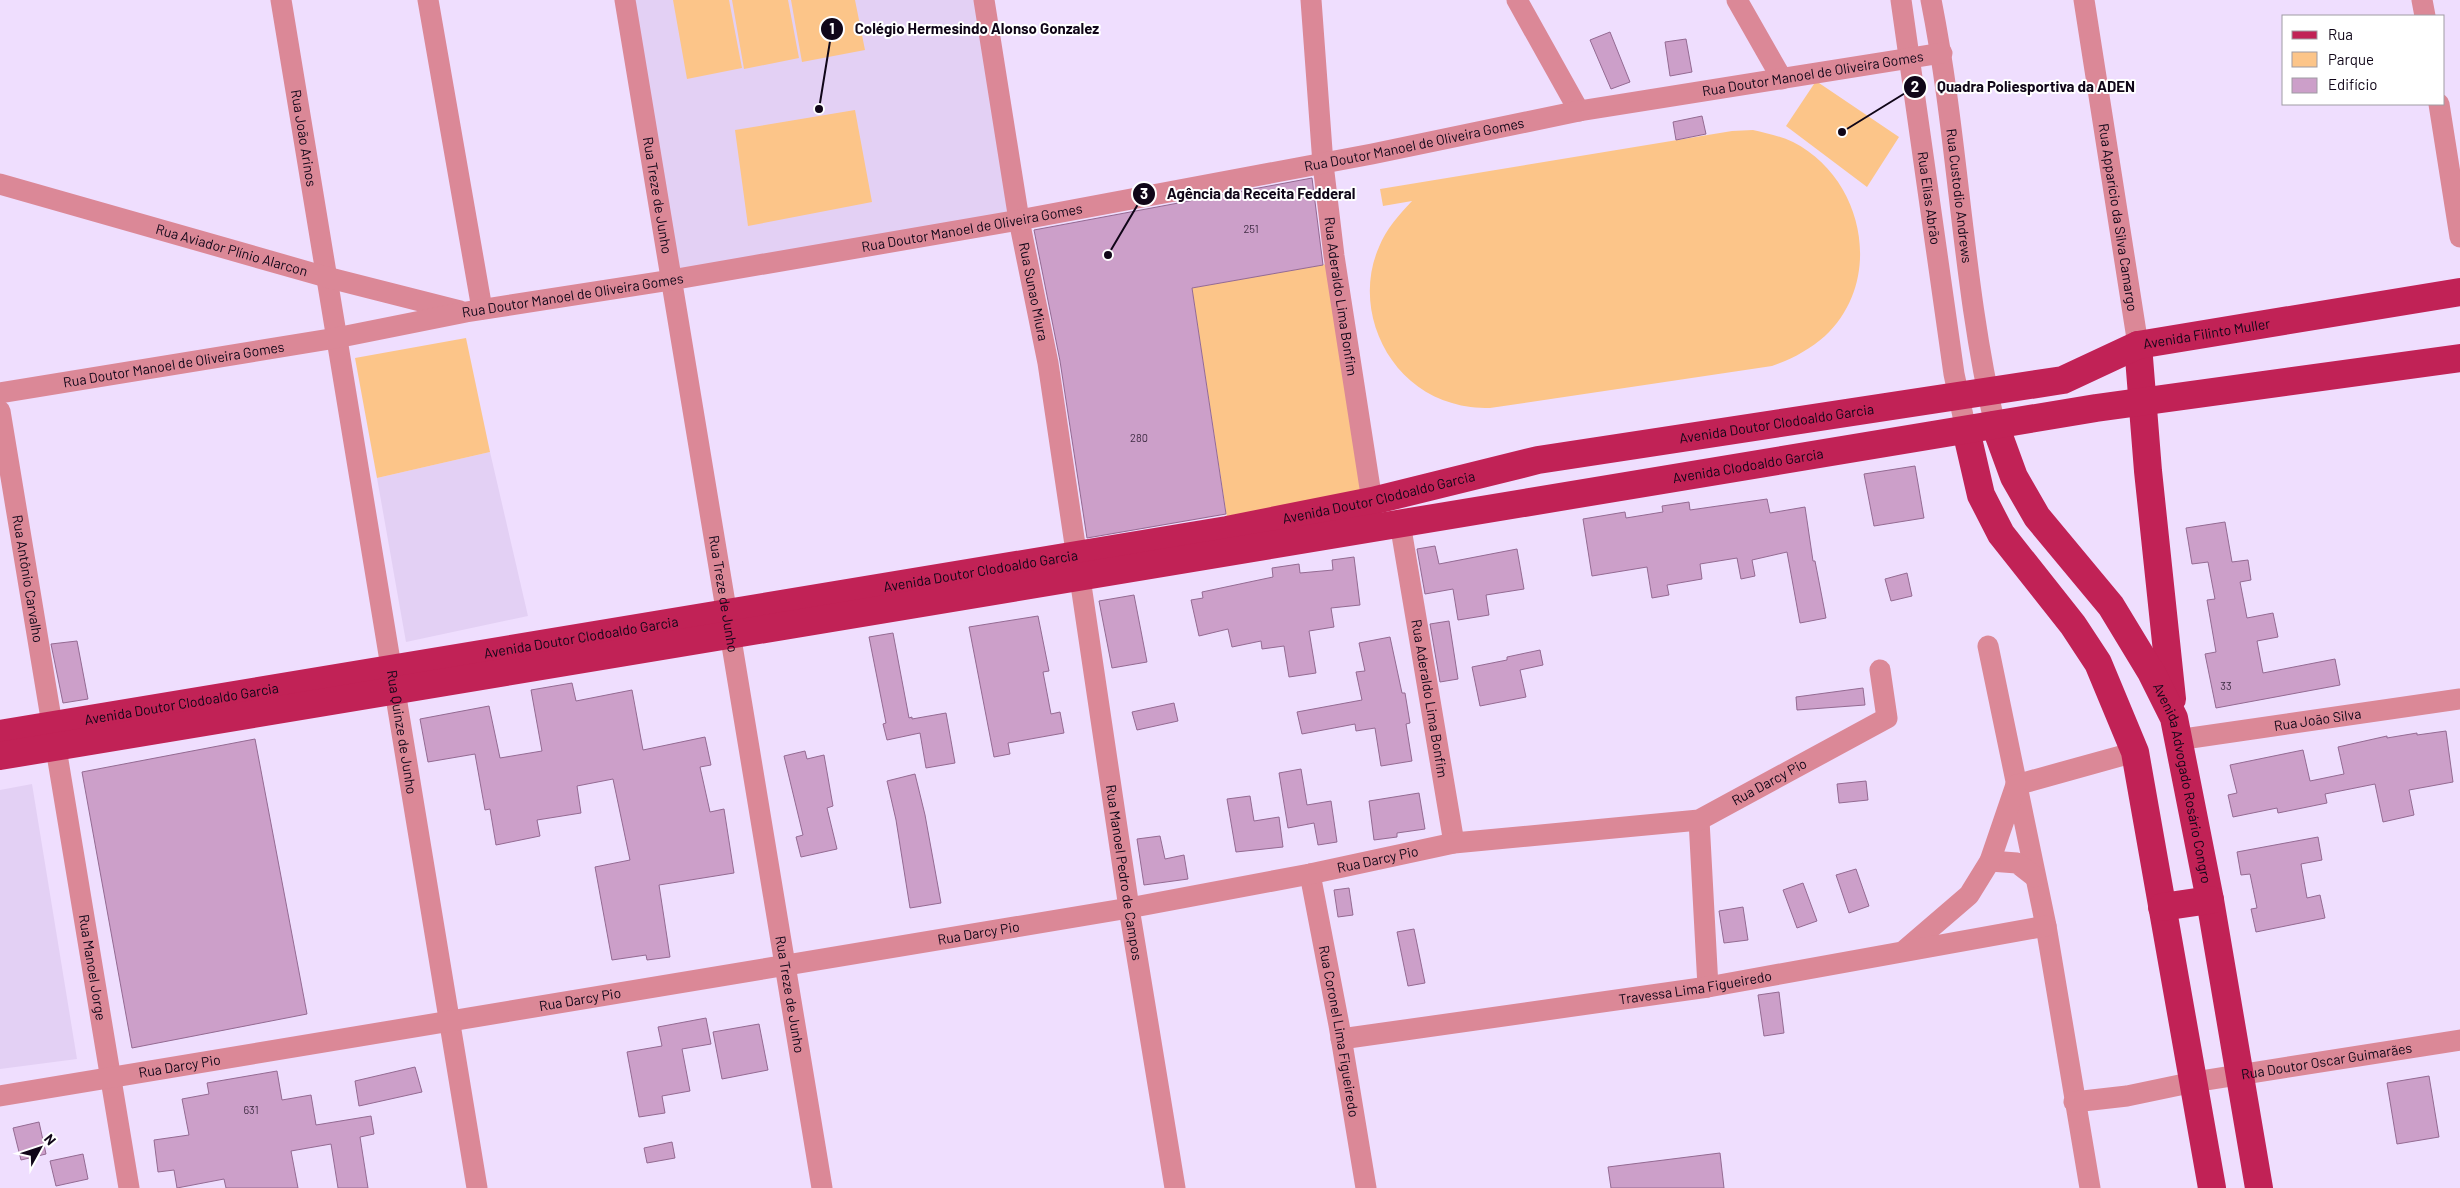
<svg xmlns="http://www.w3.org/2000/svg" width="2460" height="1188" viewBox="0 0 2460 1188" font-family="Barlow,sans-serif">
  <rect width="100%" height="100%" fill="#efdefe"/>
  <path fill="#e3d0f4" d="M627 0H975L1011 217 673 279Z
    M490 452 528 616 406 642 377 478Z
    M32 784 77 1059 0 1069V790Z"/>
  <path fill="#fcc589" d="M673 0H729L742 68 687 79Z
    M732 0H788L799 58 744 69Z
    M791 0H855L865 50 802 62Z
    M1816 81 1899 137 1867 187 1786 126Z
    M855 110 872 202 748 226 735 130Z
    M1753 130C1766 133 1780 136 1793 142 1864 178 1885 280 1825 336 1809 350 1792 359 1772 366L1490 408C1477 408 1464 407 1452 403 1387 385 1352 308 1379 247 1386 229 1399 215 1412 201L1383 206 1380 189 1732 131Z
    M1327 264 1364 497 1228 525 1192 288Z
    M466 338 490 452 377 478 355 358Z"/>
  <path fill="#cc9fc9" stroke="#946a92" d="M1610 32 1630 82 1611 89 1590 40Z
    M1686 39 1692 72 1670 76 1665 42Z
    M1702 116 1706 134 1676 140 1673 122Z
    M1312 178 1323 265 1192 288 1226 514 1087 538 1060 361 1034 230Z
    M1915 466 1924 518 1874 526 1864 474Z
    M1767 499 1770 513 1805 507 1813 561H1815L1826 618 1800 623 1787 552 1752 560 1755 576 1741 579 1737 558 1700 564 1702 579 1667 585 1669 595 1652 598 1647 567 1592 576 1583 519 1625 512 1626 518 1663 512 1662 506 1689 502 1690 510Z
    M2225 522 2232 562 2248 560 2251 580 2240 582 2247 618 2273 613 2278 637 2257 641 2263 673 2335 659 2340 685 2216 708 2205 654 2216 652 2207 600 2215 599 2208 562 2192 564 2186 528Z
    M1435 546 1439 564 1517 549 1524 589 1486 595 1489 615 1458 620 1453 589 1425 594 1417 549Z
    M1354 557 1360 605 1331 608 1334 627 1309 631 1316 673 1289 677 1284 646 1262 649 1261 641 1232 647 1228 629 1199 636 1191 600 1203 598 1202 592 1273 577 1272 568 1299 564 1300 573 1333 570 1332 560Z
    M1907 573 1912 596 1891 601 1885 579Z
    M1134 595 1147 662 1112 668 1099 601Z
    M1038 616 1049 671 1043 672 1051 714 1060 712 1064 733 1008 743 1010 754 994 757 969 627Z
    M1449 621 1458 679 1440 682 1430 624Z
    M893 633 909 718 912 717V719L946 713 955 763 926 768 920 733 887 740 883 724 886 723 869 637Z
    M1390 637 1402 693H1405L1410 723 1406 724 1412 761 1381 766 1375 728 1356 731 1355 724 1302 734 1297 712 1362 700 1356 672 1365 671 1359 643Z
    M77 641 88 699 63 703 51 644Z
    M1540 650 1543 665 1520 670 1526 697 1480 706 1472 667 1507 660V657Z
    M572 683 576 701 632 690 643 750 705 737 711 765 700 767 710 812 724 809 734 873 659 885 670 957 647 960 646 955 612 960 595 867 630 860 613 779 577 786 581 813 537 820 540 836 496 845 490 809 485 810 475 754 428 762 420 719 489 706 500 758 542 751 531 690Z
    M1863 688 1865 705 1797 710 1796 697Z
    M1174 703 1178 721 1137 730 1132 712Z
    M2446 731 2453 782 2409 790 2414 815 2383 822 2375 784 2325 794 2327 803 2278 813 2277 808 2233 817 2228 795 2237 793 2230 765 2303 750 2310 781 2344 774 2338 747 2387 736V738L2417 733V735Z
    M255 739 307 1014 132 1048 82 772Z
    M805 751 807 759 824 755 833 806 827 808 837 849 801 857 796 837 803 835 784 756Z
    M1301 769 1307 805 1331 801 1337 842 1318 845 1314 823 1288 828 1279 773Z
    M915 774 925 815 941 903 910 908 896 820 887 781Z
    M1866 781 1868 800 1839 803 1837 784Z
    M1419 793 1425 829 1397 833V837L1374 840 1369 801Z
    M1250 796 1254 821 1279 817 1283 847 1236 852 1227 799Z
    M1160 836 1165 859 1184 855 1188 879 1144 885 1137 839Z
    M2318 837 2322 860 2301 864 2307 898 2320 895 2325 918 2256 932 2251 909 2257 908 2250 874 2241 875 2237 852Z
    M1856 869 1869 906 1849 913 1836 875Z
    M1803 883 1817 921 1797 928 1783 890Z
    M1349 888 1353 915 1338 917 1334 890Z
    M1743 907 1748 940 1724 943 1719 911Z
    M1414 929 1425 983 1408 986 1397 932Z
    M1779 992 1784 1033 1764 1036 1758 995Z
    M706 1018 711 1044 682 1049 690 1091 662 1096 665 1113 639 1117 627 1052 662 1046 658 1027Z
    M759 1024 768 1070 722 1079 713 1032Z
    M415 1067 422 1092 359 1106 355 1081Z
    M277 1071 282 1100 311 1095 316 1125 371 1116 374 1134 360 1137 368 1188H338L331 1144 291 1151 298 1188H226L224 1179 177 1188 174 1170 158 1172 154 1140 189 1135 182 1099 209 1094 207 1083Z
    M2429 1076 2439 1137 2397 1144 2387 1083Z
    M39 1122 46 1154 21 1160 13 1128Z
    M672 1142 675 1158 647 1163 644 1148Z
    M1720 1153 1724 1188H1611L1608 1167Z
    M83 1154 88 1179 56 1186 50 1161Z"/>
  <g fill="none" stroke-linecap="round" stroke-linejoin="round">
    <g stroke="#db8897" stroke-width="21">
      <path id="s1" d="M281 0 477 1188"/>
      <path d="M428 0 482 309"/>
      <path id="s2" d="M625 0 822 1188"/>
      <path id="s3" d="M984 0 1019 220 1048 363 1129 908 1175 1188"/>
      <path id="s4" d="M1311 0 1323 164 1334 256 1372 501"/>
      <path d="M1517 0 1579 111"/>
      <path d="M1737 0 1782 79"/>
      <path id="s5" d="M1901 0 1954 374 1966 430"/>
      <path id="s6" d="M1931 0C1959 140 1962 286 1995 425"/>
      <path id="s7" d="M2084 0 2138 345"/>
      <path d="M2422 0 2425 16"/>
      <path d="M2439 104 2460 237"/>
      <path id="s8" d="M0 184 326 277 460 311"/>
      <path id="s9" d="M0 393 336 338 466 312 671 280 1019 220 1372 154 1579 111 1942 53"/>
      <path id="s10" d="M0 411 129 1188"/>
      <path id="s11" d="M1400 523 1454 843"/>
      <path d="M1988 646 2046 926 2090 1188"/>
      <path id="s12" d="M2177 740 2460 699"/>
      <path d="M2016 785 2135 752"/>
      <path d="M1699 820 1708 987"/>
      <path d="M1990 861 2017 863 2035 877"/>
      <path id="s13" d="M1310 874 1339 1025 1366 1188"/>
      <path d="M1905 950 1969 895 1990 861 2016 785"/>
      <path id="s14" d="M1341 1039 1708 987 2046 926"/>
      <path id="s15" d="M0 1096 1129 908 1310 874 1454 843 1699 820 1887 718 1880 670"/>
      <path id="s16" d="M2074 1102 2127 1096 2194 1082 2460 1040"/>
    </g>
    <g stroke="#c12256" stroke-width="28">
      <path d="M2138 345 2148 471 2172 699"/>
      <path id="s17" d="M1995 425 2014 477 2037 517 2111 606 2151 672 2174 718 2210 900 2259 1188"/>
      <path d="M1966 430 1981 495 2001 534 2073 625 2098 663 2135 752 2212 1188"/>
      <path id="s18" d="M0 734 1227 530 1372 501 1538 460 2063 380 2138 345 2460 292"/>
      <path id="s19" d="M0 756 2096 408 2460 358"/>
      <path d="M2162 907 2210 900"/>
    </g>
  </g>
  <g text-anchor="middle" stroke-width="4" stroke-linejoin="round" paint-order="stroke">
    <g font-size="11" fill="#3f2c44">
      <text x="1251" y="233">251</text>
      <text x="1139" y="442">280</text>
      <text x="2226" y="690">33</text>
      <text x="251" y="1114">631</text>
    </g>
    <g font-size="14" fill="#100618" stroke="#fff">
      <text dy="5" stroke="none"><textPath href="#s9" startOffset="1841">Rua Doutor Manoel de Oliveira Gomes</textPath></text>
      <text dy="5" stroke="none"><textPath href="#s1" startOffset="140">Rua João Arinos</textPath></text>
      <text dy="5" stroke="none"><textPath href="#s9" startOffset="1436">Rua Doutor Manoel de Oliveira Gomes</textPath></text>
      <text dy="5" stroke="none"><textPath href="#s2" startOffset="198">Rua Treze de Junho</textPath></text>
      <text dy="5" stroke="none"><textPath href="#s6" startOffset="198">Rua Custodio Andrews</textPath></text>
      <text dy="5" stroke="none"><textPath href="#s5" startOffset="200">Rua Elias Abrão</textPath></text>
      <text dy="5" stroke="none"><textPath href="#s7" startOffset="220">Rua Apparício da Silva Camargo</textPath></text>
      <text dy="5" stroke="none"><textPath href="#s9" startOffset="986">Rua Doutor Manoel de Oliveira Gomes</textPath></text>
      <text dy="5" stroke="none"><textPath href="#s8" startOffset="241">Rua Aviador Plínio Alarcon</textPath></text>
      <text dy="5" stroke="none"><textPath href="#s3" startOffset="296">Rua Sunao Miura</textPath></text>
      <text dy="5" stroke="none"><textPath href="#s9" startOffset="581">Rua Doutor Manoel de Oliveira Gomes</textPath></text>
      <text dy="5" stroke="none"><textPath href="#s4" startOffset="298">Rua Aderaldo Lima Bonfim</textPath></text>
      <text dy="5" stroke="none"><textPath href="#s18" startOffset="2246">Avenida Filinto Muller</textPath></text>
      <text dy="5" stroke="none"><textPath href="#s9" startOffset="176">Rua Doutor Manoel de Oliveira Gomes</textPath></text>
      <text dy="5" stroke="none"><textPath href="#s18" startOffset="1804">Avenida Doutor Clodoaldo Garcia</textPath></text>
      <text dy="5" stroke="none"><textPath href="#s19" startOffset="1772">Avenida Clodoaldo Garcia</textPath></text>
      <text dy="5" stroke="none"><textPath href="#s18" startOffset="1399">Avenida Doutor Clodoaldo Garcia</textPath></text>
      <text dy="5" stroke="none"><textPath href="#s18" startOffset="994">Avenida Doutor Clodoaldo Garcia</textPath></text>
      <text dy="5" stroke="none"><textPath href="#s10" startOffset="170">Rua Antônio Carvalho</textPath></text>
      <text dy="5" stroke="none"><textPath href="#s2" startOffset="602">Rua Treze de Junho</textPath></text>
      <text dy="5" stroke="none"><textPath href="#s18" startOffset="589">Avenida Doutor Clodoaldo Garcia</textPath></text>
      <text dy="5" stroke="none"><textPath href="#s11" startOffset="178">Rua Aderaldo Lima Bonfim</textPath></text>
      <text dy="5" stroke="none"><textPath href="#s18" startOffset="184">Avenida Doutor Clodoaldo Garcia</textPath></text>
      <text dy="5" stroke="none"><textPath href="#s12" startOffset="142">Rua João Silva</textPath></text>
      <text dy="5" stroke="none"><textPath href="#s1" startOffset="742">Rua Quinze de Junho</textPath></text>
      <text dy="5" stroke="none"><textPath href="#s15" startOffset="1802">Rua Darcy Pio</textPath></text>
      <text dy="5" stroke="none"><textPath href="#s17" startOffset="411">Avenida Advogado Rosário Congro</textPath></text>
      <text dy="5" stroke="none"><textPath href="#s15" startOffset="1398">Rua Darcy Pio</textPath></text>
      <text dy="5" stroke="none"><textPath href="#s3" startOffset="884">Rua Manoel Pedro de Campos</textPath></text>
      <text dy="5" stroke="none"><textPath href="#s15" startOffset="992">Rua Darcy Pio</textPath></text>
      <text dy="5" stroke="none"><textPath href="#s10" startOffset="564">Rua Manoel Jorge</textPath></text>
      <text dy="5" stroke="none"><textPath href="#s14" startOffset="358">Travessa Lima Figueiredo</textPath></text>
      <text dy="5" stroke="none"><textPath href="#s2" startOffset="1008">Rua Treze de Junho</textPath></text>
      <text dy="5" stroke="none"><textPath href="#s15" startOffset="588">Rua Darcy Pio</textPath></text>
      <text dy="5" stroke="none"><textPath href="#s13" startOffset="160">Rua Coronel Lima Figueiredo</textPath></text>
      <text dy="5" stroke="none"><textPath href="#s16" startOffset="256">Rua Doutor Oscar Guimarães</textPath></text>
      <text dy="5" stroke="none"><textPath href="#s15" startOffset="182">Rua Darcy Pio</textPath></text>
    </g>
  </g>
  <path fill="none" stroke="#100618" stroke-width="2" d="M819 109L832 29M1842 132L1915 87M1108 255L1144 194"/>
  <g fill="#100618" stroke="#fff" stroke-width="2">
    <circle cx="819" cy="109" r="5"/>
    <circle cx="1842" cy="132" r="5"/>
    <circle cx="1108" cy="255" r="5"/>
    <circle cx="832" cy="29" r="12"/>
    <circle cx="1915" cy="87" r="12"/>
    <circle cx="1144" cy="194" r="12"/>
  </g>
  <g font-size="15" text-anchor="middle" font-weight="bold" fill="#fff">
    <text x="832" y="34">1</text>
    <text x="1915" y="92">2</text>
    <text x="1144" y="199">3</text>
  </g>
  <g font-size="15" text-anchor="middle" font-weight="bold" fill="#100618" stroke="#fff" stroke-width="4" stroke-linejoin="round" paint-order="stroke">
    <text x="977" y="34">Colégio Hermesindo Alonso Gonzalez</text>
    <text x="2036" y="92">Quadra Poliesportiva da ADEN</text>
    <text x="1261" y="199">Agência da Receita Fedderal</text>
  </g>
  <rect x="2282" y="15" width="162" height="90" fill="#ffffff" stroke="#9f9ba3"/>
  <rect x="2292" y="31" width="25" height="8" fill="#c12256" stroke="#9f9ba3"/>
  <text x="2328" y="40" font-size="15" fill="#100618">Rua</text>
  <rect x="2292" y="52" width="25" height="15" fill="#fcc589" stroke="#9f9ba3"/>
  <text x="2328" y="65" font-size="15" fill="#100618">Parque</text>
  <rect x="2292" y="78" width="25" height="15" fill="#cc9fc9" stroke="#9f9ba3"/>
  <text x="2328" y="90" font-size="15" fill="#100618">Edifício</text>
  <g transform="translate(40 1148) rotate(50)" stroke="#ffffff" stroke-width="4" paint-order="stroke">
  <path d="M0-4L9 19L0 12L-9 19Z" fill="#100618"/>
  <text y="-8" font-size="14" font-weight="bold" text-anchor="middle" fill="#100618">N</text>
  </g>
</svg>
